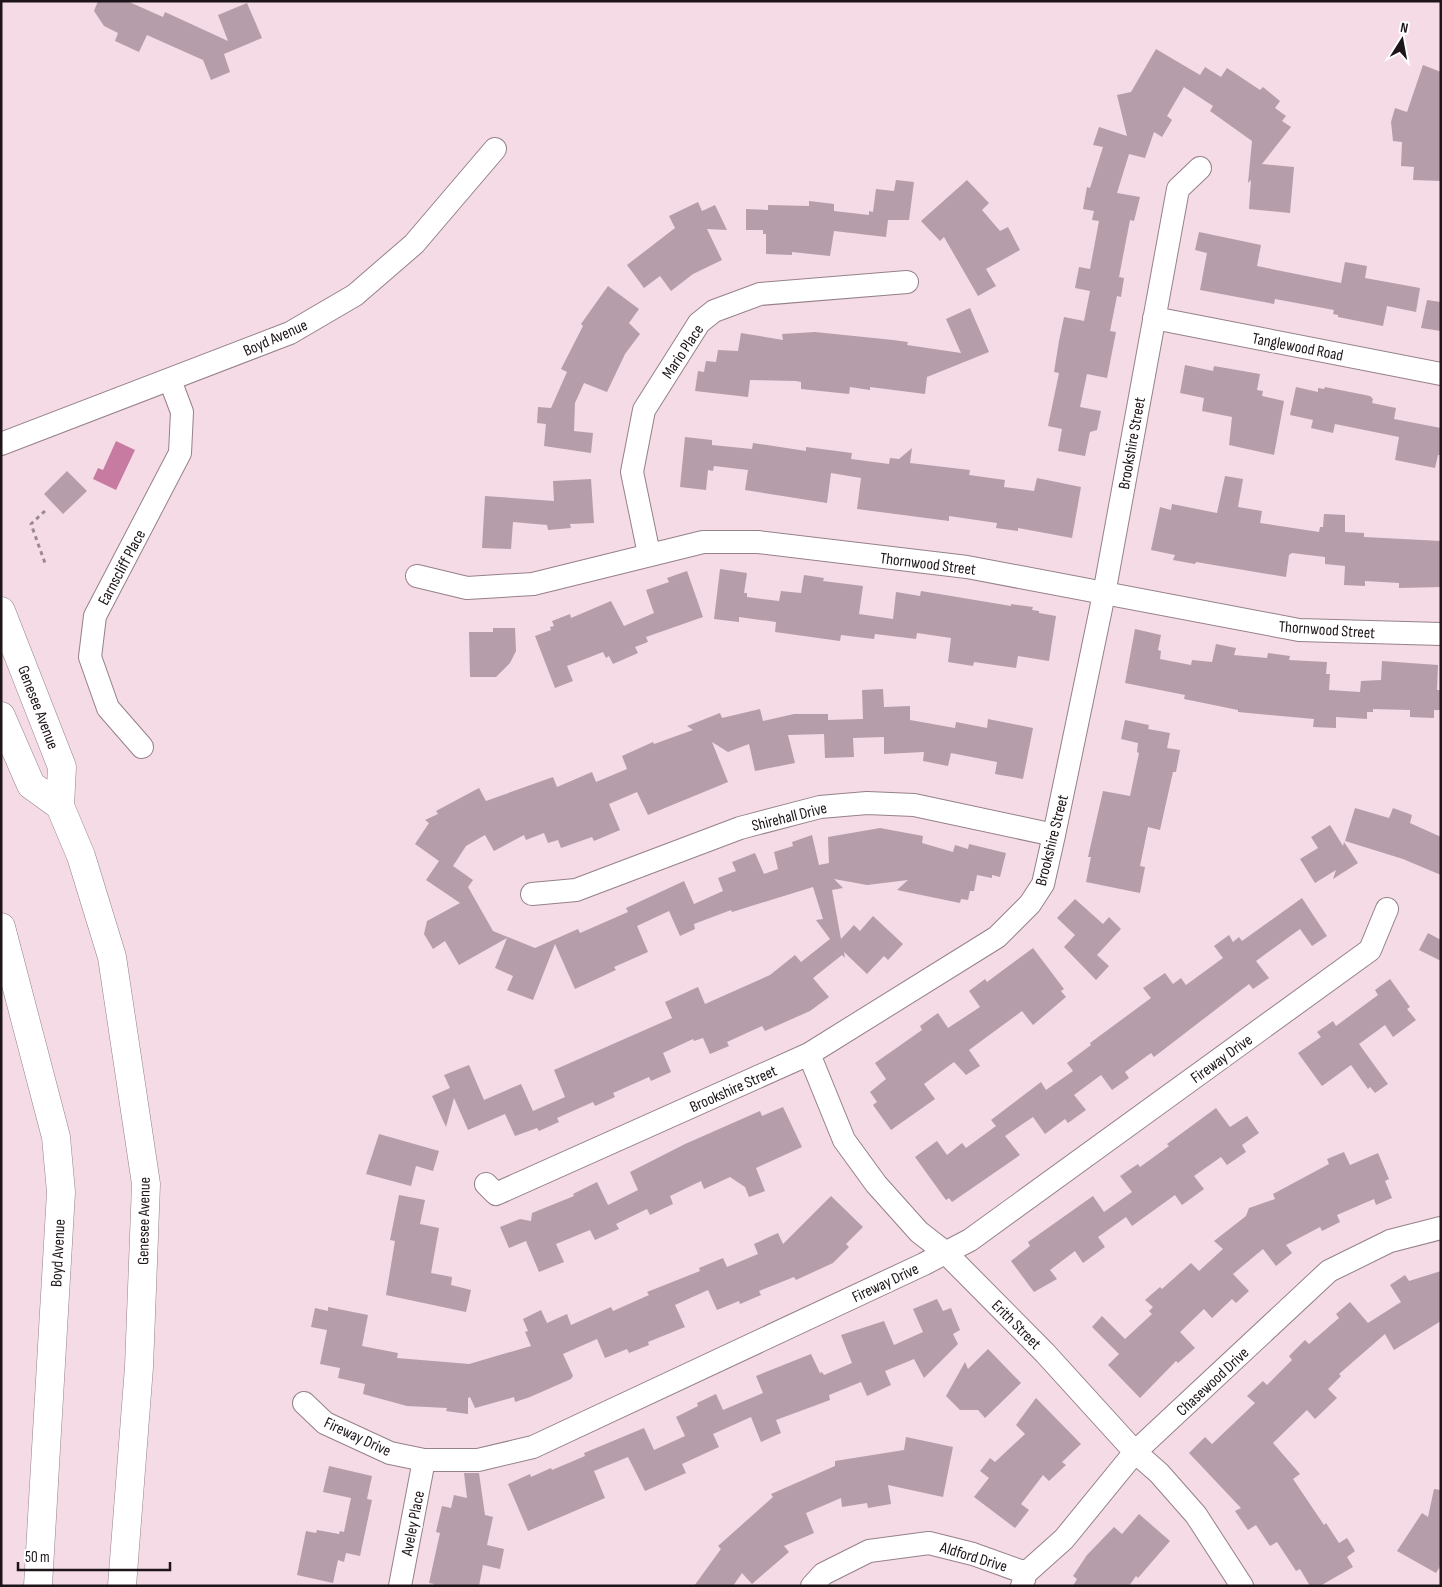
<svg xmlns="http://www.w3.org/2000/svg" width="1442" height="1587" viewBox="0 0 1442 1587" font-family="'Sofia Sans Condensed',sans-serif">
  <rect width="100%" height="100%" fill="#f4dbe6"/>
  <path fill="#c87ba1" d="M116 441 135 450 116 490 93 479 98 468 103 470Z"/>
  <path fill="#b59ea9" d="M98 1H127L163 17 165 12 228 41 218 15 247 3 262 38 224 54 230 72 211 80 203 60 147 35 139 52 115 41 118 33 104 26 94 11Z
    M1156 49 1200 75 1205 67 1221 77 1227 68 1260 90 1263 87 1280 101 1275 108 1286 116 1282 121 1291 127 1262 164 1294 167 1290 213 1249 209 1251 180 1248 183 1252 141 1210 111 1213 106 1184 87 1167 116 1172 120 1162 137 1154 132 1145 158 1129 154 1117 193 1140 197 1134 221 1130 220 1119 277 1124 278 1121 297 1117 296 1110 331 1116 332 1107 378 1087 374 1080 407 1101 411 1097 430 1090 432 1085 456 1058 451 1062 429 1048 426 1059 373 1054 372 1059 341 1064 317 1084 321 1090 291 1075 288 1079 267 1090 269 1099 221 1092 220 1094 211 1083 209 1087 187 1090 188 1103 147 1093 145 1099 127 1127 136 1117 95 1131 92Z
    M1423 65 1441 72V181L1413 180 1414 167 1401 166 1402 142 1393 141 1391 122 1395 108 1407 112Z
    M896 180 914 182 909 220H888L886 237 834 231 830 256 792 252V255L766 254V234H763V230H746V209L768 210V205L809 206V201L834 204V211L869 215V211L873 212 876 189 894 191Z
    M967 180 989 203 982 210 1000 231 1008 227 1020 250 986 269 996 286 978 296 944 237 940 241 921 221Z
    M698 202 702 211 715 205 727 230 707 229 722 260 693 274 671 291 660 276 644 288 627 265 675 228 669 216Z
    M1199 232 1261 245 1257 266 1341 283 1345 262 1367 266 1365 278 1420 288 1416 312 1387 306 1383 326 1338 317V315L1333 314 1334 310 1275 299 1274 304 1200 290 1207 253 1195 250Z
    M608 286 639 309 629 323 640 334 625 354 607 392 584 383 575 403 574 431 593 433 591 453 544 446 546 424 537 423 538 407 551 408 567 372 561 369 583 326 581 324Z
    M1427 300 1441 302V331L1421 328Z
    M970 308 989 352 927 377 925 394 870 387V390L850 387 849 394 801 389V382L796 381 750 380 748 397 695 391 698 371 704 372 706 361 716 362 718 350 738 351 741 333 783 340 782 334 815 332 893 340 908 342 907 345 961 353 946 319Z
    M1185 365 1213 371 1214 366 1260 374 1257 390 1263 391 1262 396 1284 401 1274 455 1229 445 1232 417 1202 411 1204 398 1180 393Z
    M1296 387 1318 392V388L1324 389 1325 387 1370 396 1373 399 1372 403 1396 408 1394 419 1441 428V455H1438L1435 468 1395 460 1399 437 1335 424 1333 433 1311 428 1313 420 1290 415Z
    M685 437 712 440V445L752 449 753 443 806 451V447L852 453 851 459 889 464 890 458 899 459 912 448 910 463 970 470 969 475 1005 480 1004 487 1034 491 1037 478 1081 487 1072 538 1018 528V531L996 528 997 523 949 516V521L857 509 861 478 831 473 827 503 745 490 748 470 714 466 713 471 708 470 706 490 680 487Z
    M67 471 87 491 63 514 44 494Z
    M1225 476 1243 479 1238 507 1262 511 1260 523 1319 532 1320 527H1323L1324 514 1345 515V532L1364 533V537L1441 541V587L1399 588V583L1365 581V586L1344 585 1345 566 1325 564V557L1292 553 1289 555 1286 577 1196 562 1195 564 1173 560 1175 555 1151 550 1160 507 1171 510 1172 504 1217 513Z
    M591 479 594 523 570 524 571 528 548 530 547 525 513 522 511 549 482 548 485 496 554 501 553 481Z
    M720 569 747 573 744 593H747V597L779 601 781 591 801 593 804 575 824 578 823 581 863 586 859 614 893 619 896 592 920 596 921 591 1011 606V604L1033 607 1032 610 1039 611V613L1056 616 1049 661 1018 656 1016 668 974 662 973 666 948 662 951 638 917 633 916 639 875 634 874 639 841 635 840 641 775 632 776 622 739 617V622L714 619Z
    M687 571 703 617 646 637 648 642 635 647 638 653 613 664 609 656 606 658 603 652 567 666 573 681 555 688 535 636 551 630 550 627 554 626 552 621 570 614 571 618 611 601 624 626 654 613 646 590 669 582 667 578Z
    M493 628H515L516 651 510 663 496 677H470L469 632H493Z
    M1135 629 1161 635 1158 650 1161 651 1160 659 1191 665 1192 660 1212 662 1216 644 1236 648 1234 655 1267 658 1268 653 1290 656 1289 660 1327 662 1326 674H1330L1329 690 1360 692 1361 681 1381 680 1382 661 1438 665 1437 690H1441V710H1434V718L1410 717V710L1373 709V712H1367V719L1336 717V728L1313 727 1314 719 1238 712V710L1184 699 1185 695 1125 683Z
    M883 689 884 707 910 706V720L955 728 956 722 987 728 988 719 1033 728 1023 779 995 774 997 762 951 753 948 766 923 761 924 752 884 754V737L853 738 854 757 825 758 824 734 788 735 795 763 755 771 749 744 728 752 712 742 728 782 648 815 637 792 609 804 620 830 594 841 592 837 561 848 558 840 548 843 544 833 526 840 524 835 494 851 485 835 466 846 453 866 473 880 468 887 493 931 535 948 578 929 580 933 628 912 626 908 684 881 694 904 723 891 718 878 736 871 732 862 755 853 764 874 778 869 774 852 793 846 792 842 812 835 819 865 829 863 828 837 880 828 923 836 922 843 953 852 955 845 968 849 969 844 1006 853 1000 877 992 875V878L977 875 974 891H970L968 900 961 899 960 903 897 890 908 880 867 885 834 879 843 888 832 890 841 939 854 925 860 931 873 916 903 944 888 960 884 956 867 974 844 952 845 958 842 955 813 978 829 997 810 1011 765 1031 762 1026 727 1042 729 1046 710 1054 703 1038 694 1041 693 1039 663 1053 671 1072 651 1081 649 1077 613 1093 615 1097 595 1106 593 1102 557 1118 559 1122 539 1131 537 1128 515 1136 505 1114 468 1130 454 1098 446 1127 432 1096 450 1088 444 1075 469 1065 484 1100 521 1084 533 1111 565 1097 554 1070 672 1018 665 1002 698 987 705 1004 770 975 795 955 801 962 830 939 816 920 823 919 813 887 732 912 731 910 694 924 695 929 680 936 669 911 637 926 648 952 614 967 616 970 575 989 555 944 533 1000 507 990 513 976 495 968 507 938 459 965 445 941 433 949 424 934 427 921 460 903 426 880 439 861 415 844 429 823 425 820 438 814 436 811 479 788 486 801 553 777 557 787 592 772 596 782 627 769 622 756 653 742 654 744 693 730 687 726 720 713 722 718 760 709 763 721 794 714H828V720L863 719 862 690Z
    M1125 720 1149 725 1148 729 1170 733 1167 748 1180 750 1176 772H1173L1160 830 1148 827 1140 866 1145 867 1140 893 1086 882 1091 857H1088L1103 791 1130 796 1139 753 1137 752 1138 743 1121 739Z
    M1355 808 1389 818 1393 808 1412 815 1410 823 1441 837V875L1403 859 1345 841Z
    M1330 825 1343 846 1344 842 1358 863 1333 879 1336 870 1315 883 1300 859 1318 848 1311 837Z
    M1302 898 1327 936 1312 946 1300 929 1256 961 1269 978 1253 989 1249 984 1154 1057 1151 1053 1125 1072 1129 1078 1112 1090 1101 1075 1074 1095 1086 1110 1068 1123 1065 1119 1045 1134 1033 1117 1005 1136 1020 1155 952 1202 949 1198 946 1200 915 1157 937 1141 947 1155 962 1143 966 1148 996 1126 991 1120 1041 1082 1046 1090 1073 1071 1067 1063 1091 1045 1090 1043 1151 998 1143 988 1165 973 1173 984 1181 978 1186 985 1223 958 1214 946 1229 935 1233 942 1239 937 1242 941Z
    M1075 899 1103 924 1109 917 1121 929 1097 955 1109 966 1096 980 1064 947 1075 935 1057 918Z
    M1428 933 1441 940V961L1419 950Z
    M1033 948 1064 989 1061 991 1066 997 1033 1025 1022 1011 969 1050 980 1066 966 1075 954 1062 924 1084 935 1099 891 1130 873 1105 877 1102 870 1092 886 1079 875 1063 922 1030 920 1026 938 1013 948 1028 980 1007 969 991 985 979 987 982Z
    M1390 979 1410 1007 1407 1009 1416 1020 1393 1037 1385 1025 1359 1044 1388 1084 1375 1093 1370 1087 1368 1089 1351 1065 1322 1086 1298 1053 1321 1037 1317 1032 1333 1021 1336 1026 1378 995 1375 990Z
    M783 1107 802 1147 756 1168 765 1191 749 1197 745 1187 730 1177 704 1189 701 1181 670 1196 673 1204 650 1215 647 1209 616 1224 619 1229 595 1240 590 1230 556 1244 564 1262 539 1272 526 1241 509 1248 500 1227 520 1219 531 1221 532 1213 574 1196 573 1194 597 1182 608 1205 638 1190 630 1172 685 1144 760 1111 762 1116Z
    M1216 1108 1230 1127 1247 1116 1259 1133 1242 1145 1246 1152 1227 1165 1221 1157 1194 1176 1204 1189 1182 1205 1175 1195 1132 1226 1126 1217 1098 1237 1105 1247 1083 1263 1075 1251 1050 1270 1057 1279 1034 1292 1011 1261 1030 1246 1028 1242 1093 1196 1104 1212 1132 1192 1120 1176 1138 1164 1140 1167 1169 1146 1167 1144Z
    M379 1134 439 1151 433 1171 416 1166 411 1186 366 1174Z
    M1344 1152 1350 1165 1378 1153 1389 1179 1385 1181 1392 1198 1376 1205 1374 1199 1337 1215 1340 1222 1322 1231 1320 1227 1286 1245 1292 1253 1276 1266 1263 1249 1233 1274 1249 1291 1236 1303 1232 1299 1212 1318 1204 1309 1180 1332 1195 1348 1178 1363 1176 1361 1140 1398 1108 1365 1119 1354 1092 1327 1102 1316 1125 1339 1152 1314 1149 1311 1153 1307 1145 1300 1160 1287 1162 1289 1191 1263 1199 1271 1223 1249 1214 1241 1246 1216 1249 1208 1275 1199 1273 1194 1329 1164 1327 1159Z
    M399 1195 425 1200 420 1224 439 1228 431 1273 452 1277 451 1285 471 1290 466 1312 386 1295 395 1241 390 1240Z
    M831 1196 863 1227 846 1244 849 1247 833 1263 796 1280 794 1277 759 1291 761 1295 740 1304 739 1301 717 1310 708 1290 675 1305 685 1327 648 1342 649 1345 629 1353 627 1349 605 1358 597 1339 563 1354 573 1376 571 1379 530 1397 515 1402 514 1397 475 1408 470 1397 468 1398V1414L446 1411 447 1408 407 1406 363 1394 365 1384 338 1378 340 1368 320 1364 327 1330 311 1327 315 1308 328 1311V1307L368 1315 362 1346 398 1353 397 1358 469 1364 531 1346 525 1332 528 1331 523 1319 541 1310 547 1323 567 1314 571 1325 611 1307 613 1311 649 1295 647 1292 700 1271 699 1268 723 1258 727 1267 758 1254 754 1244 778 1233 783 1244Z
    M1441 1271V1321L1394 1350 1385 1334 1339 1374 1341 1376 1328 1389 1337 1398 1315 1419 1307 1410 1273 1443 1300 1474 1293 1479 1324 1525 1326 1523 1339 1543 1347 1538 1355 1551 1347 1557 1353 1567 1320 1586H1310L1300 1569 1296 1571 1277 1542 1270 1546 1256 1525 1248 1530 1235 1511 1241 1508 1189 1453 1205 1437 1212 1444 1255 1403 1247 1396 1263 1381 1267 1385 1292 1360 1289 1356 1305 1340 1309 1344 1339 1318 1336 1314 1350 1302 1368 1323 1401 1302 1390 1285 1405 1275 1409 1281Z
    M937 1299 943 1311 951 1308 960 1330 953 1334 958 1344 924 1378 914 1359 885 1371 891 1385 867 1396 861 1382 829 1395 830 1400 776 1420 781 1433 761 1442 751 1417 713 1434 719 1447 682 1464 686 1473 645 1491 628 1457 594 1471 605 1498 528 1531 508 1484 530 1474 531 1477 551 1468 552 1470 585 1456 584 1453 644 1428 654 1450 685 1436 676 1417 698 1406 697 1403 716 1394 723 1410 763 1393 756 1376 811 1354 820 1373 822 1372 824 1375 852 1363 841 1335 884 1321 894 1345 923 1332 913 1309Z
    M988 1349 1021 1383 985 1418 978 1410H960L946 1396 965 1362 968 1369Z
    M1036 1398 1081 1444 1062 1462 1066 1465 1049 1481 1043 1475 1021 1504 1029 1510 1015 1528 974 1497 989 1478 980 1471 990 1458 995 1462 1025 1434 1016 1425Z
    M906 1437 953 1447 943 1497 888 1485 891 1504 868 1508 867 1503 842 1507 841 1498 806 1513 814 1533 784 1546 789 1552 752 1584 742 1573 733 1586H694L721 1549 718 1546 773 1497 771 1494 835 1466V1461L904 1450Z
    M329 1466 372 1476 367 1499 372 1500 360 1556 346 1553 344 1562 338 1560 333 1583 297 1575 306 1531 316 1533 317 1530 339 1534 340 1531 344 1532 351 1498 323 1492Z
    M464 1473H479L485 1515 493 1517 487 1545 504 1549 500 1569 483 1565 479 1586H433L434 1584 429 1583 440 1533 436 1532 442 1506 451 1508 454 1495 467 1498Z
    M1434 1489 1441 1490V1565L1436 1573 1397 1551 1422 1513 1428 1517Z
    M1139 1514 1170 1541 1138 1578 1136 1576 1129 1586H1073L1077 1579 1073 1576 1087 1555 1114 1527 1122 1534Z"/>
  <g fill="none" stroke-linecap="round" stroke-linejoin="round">
    <g stroke="#96808a" stroke-width="24">
      <path id="minor" d="M1154 318 1441 374
        M1 444 290 333 355 295 414 244 495 149
        M649 554 632 472 644 410 699 323 714 311 760 294 907 282
        M417 576 467 588 533 584 703 542H758L967 567 1299 630 1441 634
        M142 747 108 708 90 657 95 616 180 453 182 412 170 380
        M532 894 576 890 740 828 820 807 867 803 914 805 1054 835
        M809 1054 844 1140 876 1184 919 1232 946 1253 1045 1353 1135 1452 1159 1473 1196 1515 1242 1586
        M486 1184 496 1194 809 1054 997 937 1030 904 1043 884 1054 835 1104 594 1178 189 1200 168
        M304 1403 325 1423 390 1453 424 1460H478L533 1447 924 1264 970 1240 1370 950 1387 909
        M400 1586 424 1460
        M812 1586 823 1574 869 1551 929 1543 973 1554 1026 1573
        M1022 1586 1026 1573 1064 1539 1135 1452 1329 1271 1390 1241 1441 1228"/>
    </g>
    <g stroke="#96808a" stroke-width="29">
      <path id="tertiary" d="M1 927 56 1137 61 1192 38 1586"/>
    </g>
    <g stroke="#96808a" stroke-width="29">
      <path id="primary" d="M1 611 62 767 60 806 81 856 112 957 146 1184 139 1367 122 1586
        M1 716 31 785 60 806"/>
    </g>
    <path stroke="#9c8a93" stroke-width="3" stroke-dasharray="4 4" stroke-linecap="butt" d="M45 511 31 524 45 563"/>
    <use href="#minor" stroke="#fff" stroke-width="22"/>
    <use href="#tertiary" stroke="#fff" stroke-width="28"/>
    <use href="#primary" stroke="#fff" stroke-width="28"/>
  </g>
  <g text-anchor="middle" stroke-width="4.5" stroke-linejoin="round" paint-order="stroke">
    <g font-size="16" fill="#1d1519" stroke="#fff">
      <text transform="translate(275 337) rotate(-24)" y="6">Boyd Avenue</text>
      <text transform="translate(1298 346) rotate(11)" y="6">Tanglewood Road</text>
      <text transform="translate(682 351) rotate(-56)" y="6">Mario Place</text>
      <text transform="translate(1131 443) rotate(-80)" y="6">Brookshire Street</text>
      <text transform="translate(928 563) rotate(7)" y="6">Thornwood Street</text>
      <text transform="translate(121 567) rotate(-62)" y="6">Earnscliff Place</text>
      <text transform="translate(1327 629) rotate(4)" y="6">Thornwood Street</text>
      <text transform="translate(39 707) rotate(69)" y="6">Genesee Avenue</text>
      <text transform="translate(789 816) rotate(-14)" y="6">Shirehall Drive</text>
      <text transform="translate(1051 840) rotate(-76)" y="6">Brookshire Street</text>
      <text transform="translate(1221 1058) rotate(-36)" y="6">Fireway Drive</text>
      <text transform="translate(733 1088) rotate(-24)" y="6">Brookshire Street</text>
      <text transform="translate(143 1221) rotate(-89)" y="6">Genesee Avenue</text>
      <text transform="translate(57 1253) rotate(-87)" y="6">Boyd Avenue</text>
      <text transform="translate(885 1282) rotate(-25)" y="6">Fireway Drive</text>
      <text transform="translate(1017 1324) rotate(45)" y="6">Erith Street</text>
      <text transform="translate(1212 1381) rotate(-43)" y="6">Chasewood Drive</text>
      <text transform="translate(358 1436) rotate(25)" y="6">Fireway Drive</text>
      <text transform="translate(412 1523) rotate(-79)" y="6">Aveley Place</text>
      <text transform="translate(974 1556) rotate(17)" y="6">Aldford Drive</text>
    </g>
  </g>
  <rect width="1442" height="1587" fill="none" stroke="#1d1519" stroke-width="5"/>
  <g transform="translate(1402 40) rotate(11)" stroke="#ffffff" stroke-width="4" paint-order="stroke">
  <path d="M0-4L9 19L0 12L-9 19Z" fill="#1d1519"/>
  <text y="-8" font-size="14" font-weight="bold" text-anchor="middle" fill="#1d1519">N</text>
  </g>
  <path d="M18 1562v8h152v-8" fill="none" stroke="#1d1519" stroke-width="2.5"/>
  <text x="25" y="1562" font-size="15" fill="#1d1519" stroke="#ffffff" stroke-width="4" paint-order="stroke">50 m</text>
</svg>
